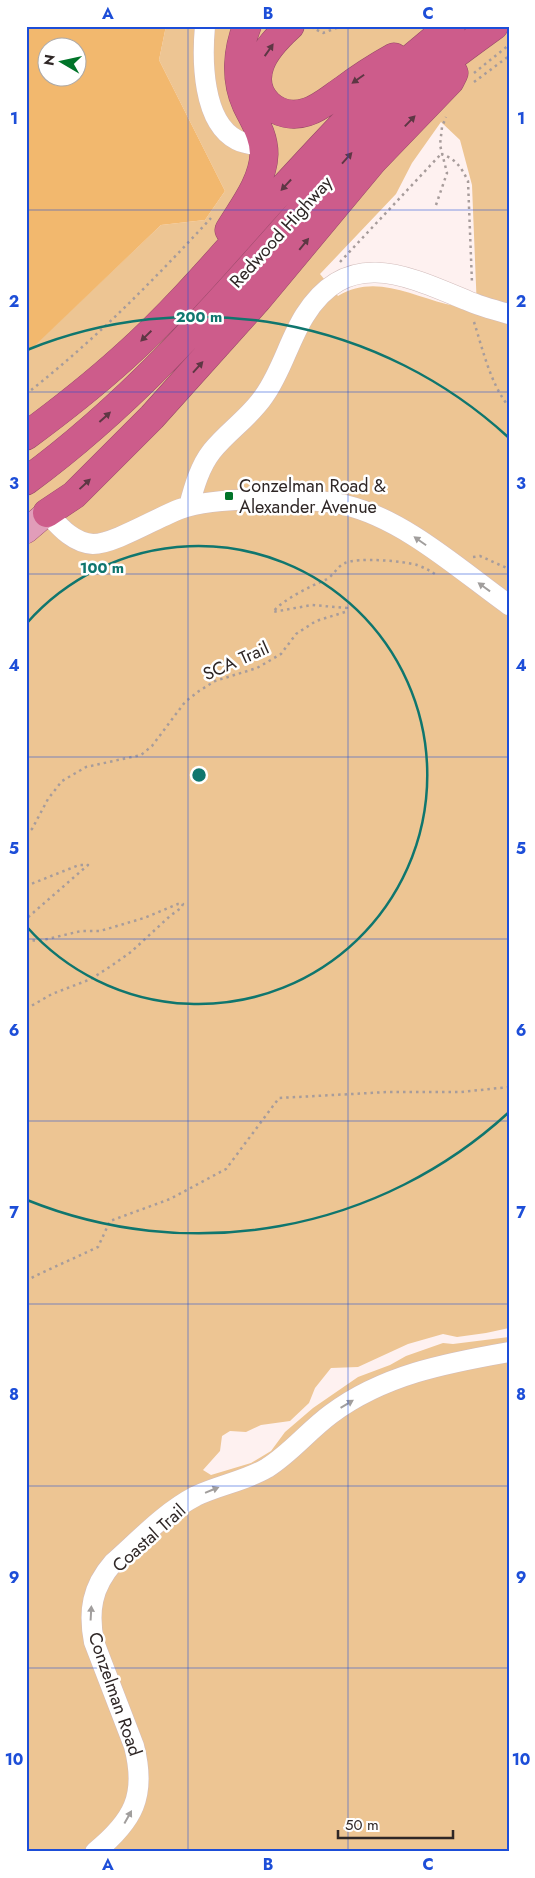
<svg xmlns="http://www.w3.org/2000/svg" width="535" height="1878" viewBox="0 0 535 1878" font-family="Jost,sans-serif">
  <rect width="100%" height="100%" fill="#fef1f0"/>
  <path fill="#edc593" fill-rule="evenodd" d="M166 26H509V1328L486 1333 457 1337 443 1334 408 1344 358 1367 331 1368 315 1388 309 1403 290 1421 261 1425 246 1432 230 1431 222 1436 220 1451 203 1470 211 1475 251 1463 271 1451 285 1432 313 1408 358 1377 390 1365 406 1356 443 1343 453 1344 509 1337V1852H26V353L161 225 205 220 225 191 159 60ZM441 122 460 140 472 185 477 310C467 308 456 306 446 304 410 295 374 274 338 296L320 274 396 194 412 163Z"/>
  <path fill="#f2b86e" fill-rule="evenodd" d="M26 26H166L159 60 225 191 205 220 161 225 26 354ZM48 48H78V78H48Z"/>
  <g fill="none" stroke-linecap="round" stroke-linejoin="round">
    <g stroke="#d2bcbb" stroke-width="21">
      <path id="minor" d="M205 26C202 59 202 122 237 140 245 144 254 145 263 146
        M189 506C194 487 200 466 212 451 228 431 250 417 264 396 282 371 289 340 305 315 348 247 406 275 466 300 479 306 494 310 509 314
        M47 513C59 526 73 543 93 544 114 544 158 517 180 509 215 496 308 497 345 505 404 519 460 570 509 605
        M95 1852C133 1821 147 1796 134 1746L94 1642C88 1611 92 1587 113 1563 139 1540 165 1512 196 1496 219 1485 245 1481 267 1468 291 1453 308 1431 331 1414 383 1375 446 1363 509 1352"/>
    </g>
    <g stroke="#964968" stroke-width="26">
      <path id="major" d="M26 531 47 513"/>
    </g>
    <g stroke="#964968" stroke-width="29">
      <path id="highway" d="M290 26C278 37 265 50 260 65 249 96 277 122 307 112 320 108 331 98 343 90 359 78 376 67 394 57
        M229 230C243 207 263 182 264 154 264 135 254 121 246 104 235 79 237 51 247 26
        M26 436C60 411 93 385 124 357 182 305 232 244 285 186 337 130 389 72 451 26
        M26 481C126 408 207 317 288 225 333 173 377 118 430 74 451 57 472 42 494 26
        M47 513 74 495 152 417 258 299 373 161 450 81 454 73"/>
    </g>
    <path stroke="#a79c9b" stroke-width="2.5" stroke-dasharray="2.5 4" stroke-linecap="butt" d="M311 27 323 33 342 26
      M313 28 319 26
      M474 73 509 45
      M474 82 509 56
      M441 154C456 159 461 167 468 181L472 283
      M436 205 447 173 440 145 442 127 446 117
      M340 262 441 154
      M474 322C483 350 490 383 509 407
      M26 394C94 341 153 281 211 218
      M473 557 480 556 509 569
      M26 834 32 829 48 799 62 781 86 767 141 755 152 746 185 702 199 691 215 681 257 668 281 654 296 634 316 621 345 612 347 608 312 605 273 612C282 600 311 586 325 580 333 577 337 566 345 563 358 557 403 561 417 565 425 568 431 571 438 576
      M26 886 79 865H88L26 919
      M26 941 43 940 81 931H100L144 918 178 904H183L181 908 170 916 131 952 111 966 91 979 52 994 26 1009
      M26 1281 35 1276 98 1247 110 1221 170 1199 226 1169 279 1098 388 1092H461L509 1087"/>
    <use href="#minor" stroke="#fff" stroke-width="20"/>
    <use href="#major" stroke="#e19db9" stroke-width="25"/>
    <use href="#highway" stroke="#cd5c8b" stroke-width="28"/>
  </g>
  <defs><path id="oneway-solid" d="M-6-.8H1V-3.2L6.5 0L1 3.2V.8H-6Z" transform="scale(1.25)"/></defs>
  <g fill="#5e3744">
    <use href="#oneway-solid" transform="translate(269 50) rotate(-55)"/>
    <use href="#oneway-solid" transform="translate(358 79) rotate(145)"/>
    <use href="#oneway-solid" transform="translate(410 121) rotate(-46)"/>
    <use href="#oneway-solid" transform="translate(347 158) rotate(-48)"/>
    <use href="#oneway-solid" transform="translate(286 185) rotate(133)"/>
    <use href="#oneway-solid" transform="translate(304 244) rotate(-51)"/>
    <use href="#oneway-solid" transform="translate(146 336) rotate(136)"/>
    <use href="#oneway-solid" transform="translate(198 367) rotate(-48)"/>
    <use href="#oneway-solid" transform="translate(105 417) rotate(-42)"/>
    <use href="#oneway-solid" transform="translate(85 484) rotate(-43)"/>
  </g>
  <g fill="#a19e9d">
    <use href="#oneway-solid" transform="translate(420 541) rotate(-145)"/>
    <use href="#oneway-solid" transform="translate(484 587) rotate(-144)"/>
    <use href="#oneway-solid" transform="translate(347 1404) rotate(-31)"/>
    <use href="#oneway-solid" transform="translate(212 1490) rotate(-22)"/>
    <use href="#oneway-solid" transform="translate(91 1613) rotate(-87)"/>
    <use href="#oneway-solid" transform="translate(128 1817) rotate(-61)"/>
  </g>
  <path fill="none" stroke="#1d4ed8" stroke-width="1" stroke-opacity="0.55" d="M188 26V1852M348 26V1852M26 210H509M26 392H509M26 574H509M26 757H509M26 939H509M26 1121H509M26 1304H509M26 1486H509M26 1668H509"/>
  <g fill="none" stroke="#0f766e" stroke-width="2.5">
    <path d="M27 623A229 229 0 1 1 27 927"/>
    <path d="M508 1113A458 458 0 0 1 27 1200M27 350A458 458 0 0 1 508 437"/>
  </g>
  <rect fill="#007429" stroke="#fff" stroke-width="2" x="224" y="491" width="10" height="10" rx="2.5"/>
  <g text-anchor="middle" stroke-width="5" stroke-linejoin="round" paint-order="stroke">
    <g font-size="18" fill="#2f2726" stroke="#fff">
      <text transform="translate(281 232) rotate(-48)" y="6">Redwood Highway</text>
      <text transform="translate(236 661) rotate(-24)" y="6">SCA Trail</text>
      <text transform="translate(149 1538) rotate(-42)" y="6">Coastal Trail</text>
      <text transform="translate(115 1694) rotate(71)" y="6">Conzelman Road</text>
    </g>
    <g font-size="18" fill="#2f2726" stroke="#fff" text-anchor="start">
      <text x="239" y="492">Conzelman Road &amp;<tspan x="239" dy="21">Alexander Avenue</tspan></text>
    </g>
  </g>
  <circle cx="199" cy="775" r="8" fill="#0f766e" stroke="#fff" stroke-width="2.5"/>
  <g font-size="15" text-anchor="middle" font-weight="bold" fill="#0f766e" stroke="#fff" stroke-width="5" stroke-linejoin="round" paint-order="stroke">
    <text x="199" y="322">200 m</text>
    <text x="102" y="573">100 m</text>
  </g>
  <rect width="535" height="1878" fill="none" stroke="#ffffff" stroke-width="55"/>
  <g transform="translate(62 62) rotate(279)"><circle r="24" fill="#ffffff" stroke="#aca9a8"/>
  <path d="M0-4L9 19L0 12L-9 19Z" fill="#007429"/>
  <text y="-8" font-size="14" font-weight="bold" text-anchor="middle" fill="#2f2726">N</text>
  </g>
  <path d="M338 1830v8h115v-8" fill="none" stroke="#2f2726" stroke-width="2.5"/>
  <text x="345" y="1830" font-size="15" fill="#2f2726" stroke="#ffffff" stroke-width="4" paint-order="stroke">50 m</text>
  <rect x="28" y="28" width="480" height="1822" fill="none" stroke="#1d4ed8" stroke-width="2"/>
  <g font-size="16" text-anchor="middle" font-weight="bold" fill="#1d4ed8">
    <text x="108" y="19">A</text>
    <text x="268" y="19">B</text>
    <text x="428" y="19">C</text>
    <text x="14" y="124">1</text>
    <text x="521" y="124">1</text>
    <text x="14" y="307">2</text>
    <text x="521" y="307">2</text>
    <text x="14" y="489">3</text>
    <text x="521" y="489">3</text>
    <text x="14" y="671">4</text>
    <text x="521" y="671">4</text>
    <text x="14" y="854">5</text>
    <text x="521" y="854">5</text>
    <text x="14" y="1036">6</text>
    <text x="521" y="1036">6</text>
    <text x="14" y="1218">7</text>
    <text x="521" y="1218">7</text>
    <text x="14" y="1400">8</text>
    <text x="521" y="1400">8</text>
    <text x="14" y="1583">9</text>
    <text x="521" y="1583">9</text>
    <text x="14" y="1765">10</text>
    <text x="521" y="1765">10</text>
    <text x="108" y="1870">A</text>
    <text x="268" y="1870">B</text>
    <text x="428" y="1870">C</text>
  </g>
</svg>
